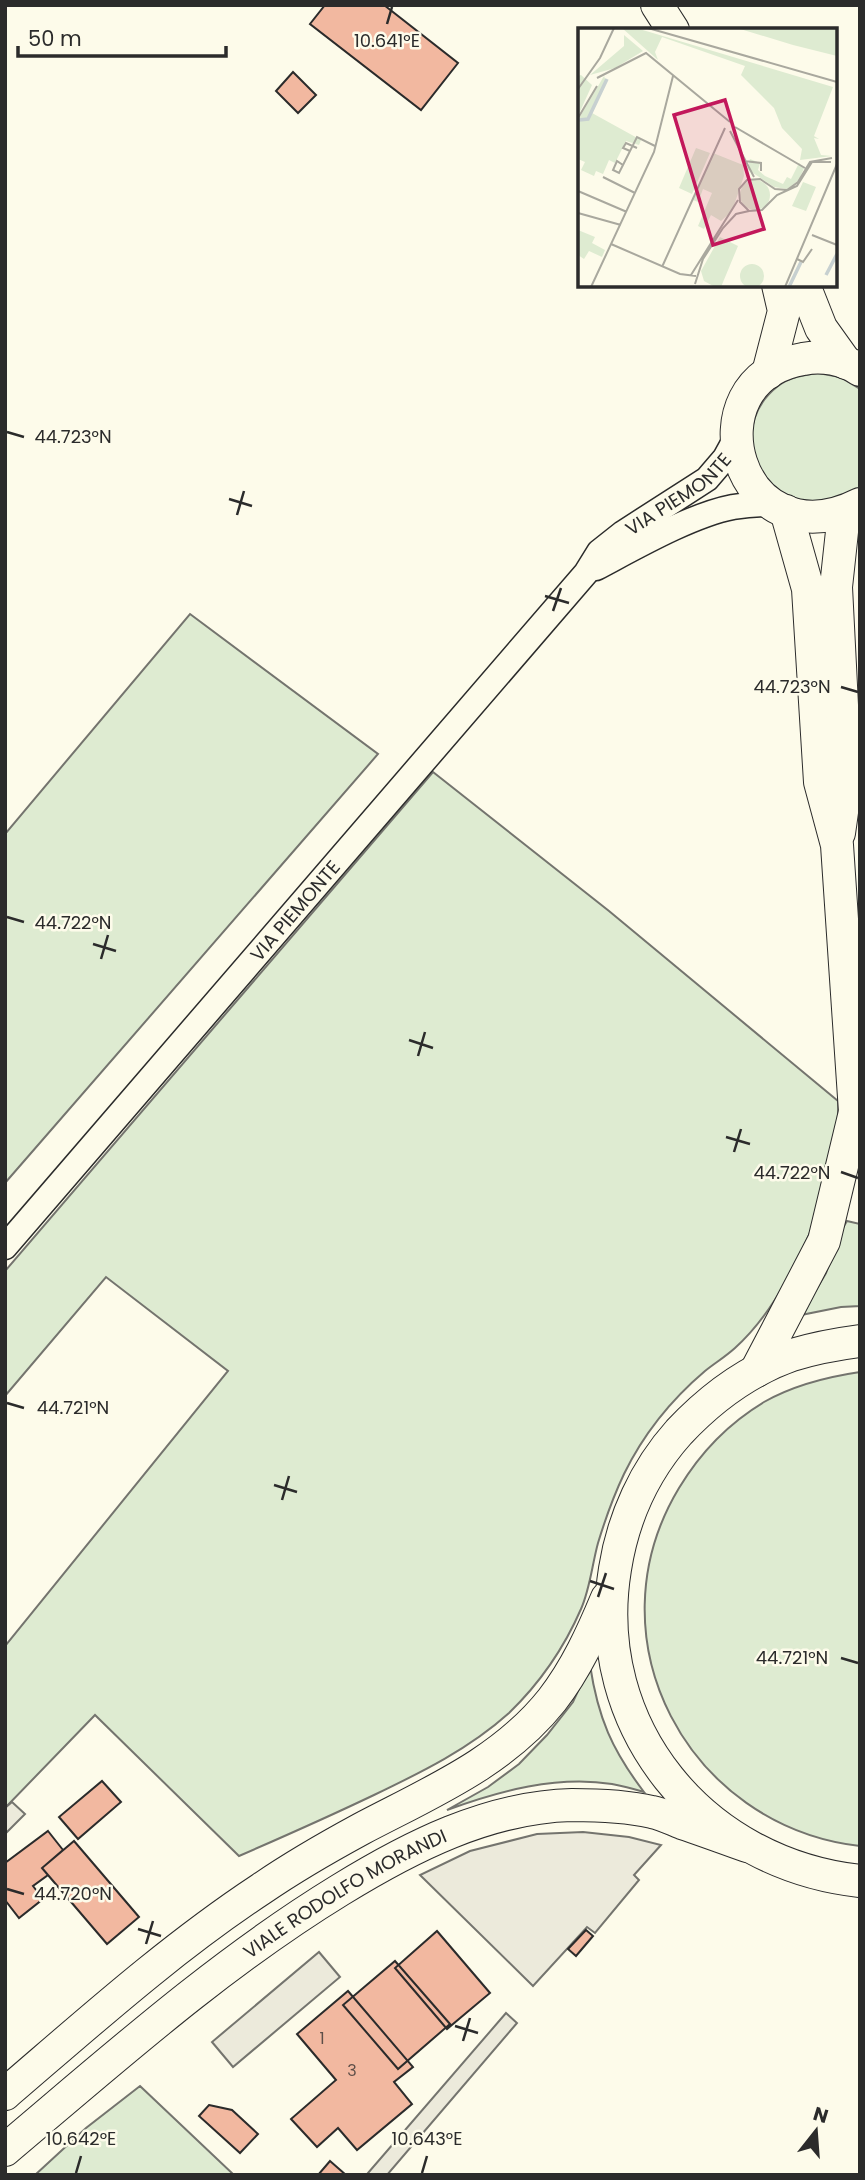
<svg xmlns="http://www.w3.org/2000/svg" width="865" height="2180" viewBox="0 0 865 2180" font-family="Poppins,sans-serif">
  <rect width="100%" height="100%" fill="#fdfbea"/>
  <path fill="#deebd1" stroke="#74746e" stroke-width="2" d="M818 373 840 377 860 389V488C854 492 848 496 841 499 832 503 820 504 810 503 751 494 730 423 778 386 790 377 804 375 818 373Z
    M190 614 378 754 5 1183V834Z
    M433 772 609 911 838 1101C841 1178 793 1296 735 1348 725 1357 715 1363 705 1371 672 1399 643 1435 624 1474 614 1495 605 1520 598 1543 592 1565 590 1589 581 1609 564 1648 539 1684 509 1713 469 1749 422 1772 374 1795 330 1816 285 1836 239 1856L95 1715 5 1808V1646L228 1371 106 1277 5 1396V1271Z
    M847 1221 860 1224V1306L841 1307 801 1315 826 1273 841 1231Z
    M860 1372V1846C688 1826 588 1639 679 1488 700 1453 729 1423 764 1402 794 1385 826 1377 860 1372Z
    M590 1665C598 1718 612 1750 644 1792 634 1789 623 1786 612 1784 557 1775 499 1791 447 1810L488 1787 519 1764 547 1735 573 1702Z
    M140 2086 234 2175H35L86 2128Z"/>
  <path fill="#eceadb" stroke="#74746e" stroke-width="2" d="M12 1802 25 1814 5 1834V1808Z
    M583 1832 629 1837 661 1845 634 1875 639 1880 595 1933 587 1927 533 1986 420 1875 470 1851 537 1834Z
    M319 1952 340 1977 233 2067 212 2042Z
    M506 2013 517 2023 387 2175H370L368 2173Z"/>
  <path fill="#f2b8a0" stroke="#2b2b2b" stroke-width="2" d="M325 5H384L458 63 421 110 310 24Z
    M293 72 316 95 298 113 276 91Z
    M102 1781 121 1802 78 1839 59 1817Z
    M48 1831 63 1850 42 1868 48 1875 33 1886 43 1899 19 1918 5 1900V1863Z
    M74 1841 139 1917 107 1944 42 1868Z
    M586 1930 593 1936 576 1956 568 1949Z
    M437 1931 490 1993 447 2029 395 1968Z
    M395 1961 450 2024 398 2069 343 2005Z
    M348 1991 413 2067 394 2082 412 2104 357 2150 338 2128 317 2147 291 2119 336 2080 297 2034Z
    M209 2105 232 2110 258 2134 240 2153 199 2116Z
    M330 2161 346 2175H318Z"/>
  <g fill="none" stroke-linecap="round" stroke-linejoin="round">
    <g stroke="#2b2b2b" stroke-width="27">
      <g id="minor">
        <path d="M596 568C634 548 691 515 733 507 745 505 758 504 771 504"/>
        <path id="s1" d="M5 1247 586 573 599 552 623 533 707 479 725 458 736 438"/>
      </g>
    </g>
    <g stroke="#2b2b2b" stroke-width="34">
      <g id="tertiary">
        <path d="M657 5 673 30"/>
        <path d="M804 285 821 328 846 363"/>
        <path d="M860 370C844 359 822 355 803 359 685 379 737 566 860 504"/>
        <path d="M768 373 784 311 778 285"/>
        <path d="M786 511 808 589 820 782 837 845 855 1112 860 1129"/>
        <path d="M839 833 846 784 836 587 844 513"/>
        <path d="M860 1341C837 1344 815 1348 792 1355 749 1370 710 1399 679 1432 645 1470 623 1518 615 1569 589 1728 703 1864 860 1881"/>
        <path d="M756 1371 824 1241 855 1112"/>
        <path d="M5 2094C88 2023 170 1949 261 1889 293 1867 326 1848 361 1829 429 1793 502 1763 552 1700 576 1669 592 1634 607 1598"/>
        <path id="s2" d="M5 2150C113 2059 219 1964 340 1890 410 1847 488 1807 572 1805 598 1805 626 1806 652 1812 662 1814 672 1819 682 1823 703 1830 725 1838 747 1846"/>
      </g>
    </g>
    <use href="#minor" stroke="#fdfbea" stroke-width="24"/>
    <use href="#tertiary" stroke="#fdfbea" stroke-width="32"/>
  </g>
  <path fill="none" stroke="#2b2b2b" stroke-width="2.5" d="M387 24 392 7M7 432 24 437M229 499 252 506M237 515 244 491M545 596 569 603M553 611 561 588M841 687 858 692M7 917 24 922M93 944 116 951M101 959 108 935M409 1040 433 1048M418 1056 425 1032M726 1137 750 1144M734 1152 741 1129M841 1172 858 1178M7 1403 24 1408M274 1485 297 1492M282 1500 289 1476M590 1581 614 1589M598 1597 606 1573M841 1658 858 1663M7 1889 24 1894M138 1929 161 1936M146 1944 153 1921M455 2026 478 2033M463 2041 470 2018M76 2173 81 2156M422 2173 427 2156"/>
  <g text-anchor="middle" stroke-width="5" stroke-linejoin="round" paint-order="stroke">
    <g font-size="16" fill="#5d4e48">
      <text x="322" y="2044">1</text>
      <text x="352" y="2076">3</text>
    </g>
    <g font-size="19" fill="#2b2b2b" stroke="#fdfbea">
      <text dy="7" stroke="none"><textPath href="#s1" startOffset="1013">VIA PIEMONTE</textPath></text>
      <text dy="7" stroke="none"><textPath href="#s1" startOffset="444">VIA PIEMONTE</textPath></text>
      <text dy="7" stroke="none"><textPath href="#s2" startOffset="427">VIALE RODOLFO MORANDI</textPath></text>
    </g>
  </g>
  <g transform="translate(578 28)">
    <rect width="259" height="259" fill="#fdfbea"/>
    <path d="M44 0H58L255 59 236 108 241 111 236 110 243 127 254 128 222 132 224 121 204 100 196 80 163 47 167 38 84 9 77 24 80 32ZM159 0H259V28L215 17ZM46 7 65 23 37 40 12 47 46 18ZM3 47 14 57 0 88V48ZM26 48 28 53 14 85 63 112 61 117 48 113 37 135 31 132 25 146 18 143 16 148 3 142 7 134 0 131V92ZM118 120 132 125 114 166 101 160ZM135 125 165 137 166 148 154 183 143 193 133 187 126 201 120 198 134 165 125 161 120 174 115 172ZM172 131 182 135 180 142 187 148 205 156 209 149 213 151 221 135 226 140 221 152 209 161 196 159 169 141ZM162 167a15 15 0 1 1 30 0a15 15 0 1 1-30 0ZM225 154 238 159 228 183 214 178ZM0 202 17 209 14 215 27 222 24 229 11 223 6 231 0 227ZM142 209 160 218 143 259H137L126 253 123 243ZM162 248a12 12 0 1 1 24 0a12 12 0 1 1-24 0Z" fill="#deebd1"/>
    <path fill="none" stroke="#c7d0d0" stroke-width="3.5" d="M1 92 10 91 29 51M248 247 259 226M211 259 223 234"/>
    <path fill="none" stroke="#a9a89e" stroke-width="2" d="M70 0 259 54M19 50 68 25 152 94M0 61 22 30 36 0M0 90 19 58M157 99 227 140M152 103 176 149M52 123 45 120 48 115 59 120M166 133 183 135V143M253 134H234L219 158 199 167 184 182 171 183 162 174 161 161 169 152 182 151 197 161 209 162 220 154 232 134 254 130M45 137 41 145 35 142 39 133 45 137 59 109 77 118M25 149 57 165M0 163 49 184M0 185 43 197M234 207 259 217M33 216 102 246 118 248M219 231 225 234 234 221M84 239 147 100M113 247 160 172M117 256 125 231 145 200 158 186 171 183M13 259 76 124 95 48M207 259 259 136"/>
    <path fill="#c2185b" fill-opacity="0.15" stroke="#c2185b" stroke-width="3.5" d="M147 72 186 201 135 217 96 87Z"/>
    <rect width="259" height="259" fill="none" stroke="#2b2b2b" stroke-width="3.5"/>
  </g>
  <g font-size="18" text-anchor="middle" fill="#2b2b2b" stroke="#fdfbea" stroke-width="5" stroke-linejoin="round" paint-order="stroke">
    <text x="387" y="47">10.641°E</text>
    <text x="73" y="443">44.723°N</text>
    <text x="792" y="693">44.723°N</text>
    <text x="73" y="929">44.722°N</text>
    <text x="792" y="1179">44.722°N</text>
    <text x="73" y="1414">44.721°N</text>
    <text x="792" y="1664">44.721°N</text>
    <text x="73" y="1900">44.720°N</text>
    <text x="81" y="2145">10.642°E</text>
    <text x="427" y="2145">10.643°E</text>
  </g>
  <rect width="865" height="2180" fill="none" stroke="#2b2b2b" stroke-width="14"/>
  <g transform="translate(816 2131) rotate(17)" stroke="#fdfbea" stroke-width="5" paint-order="stroke">
  <path d="M0-5L12 26L0 18L-12 26Z" fill="#2b2b2b"/>
  <text y="-10" font-size="19" font-weight="bold" text-anchor="middle" fill="#2b2b2b">N</text>
  </g>
  <path d="M18 46v10h208v-10" fill="none" stroke="#2b2b2b" stroke-width="3.5"/>
  <text x="28" y="46" font-size="21" fill="#2b2b2b" stroke="#fdfbea" stroke-width="5" paint-order="stroke">50 m</text>
</svg>
